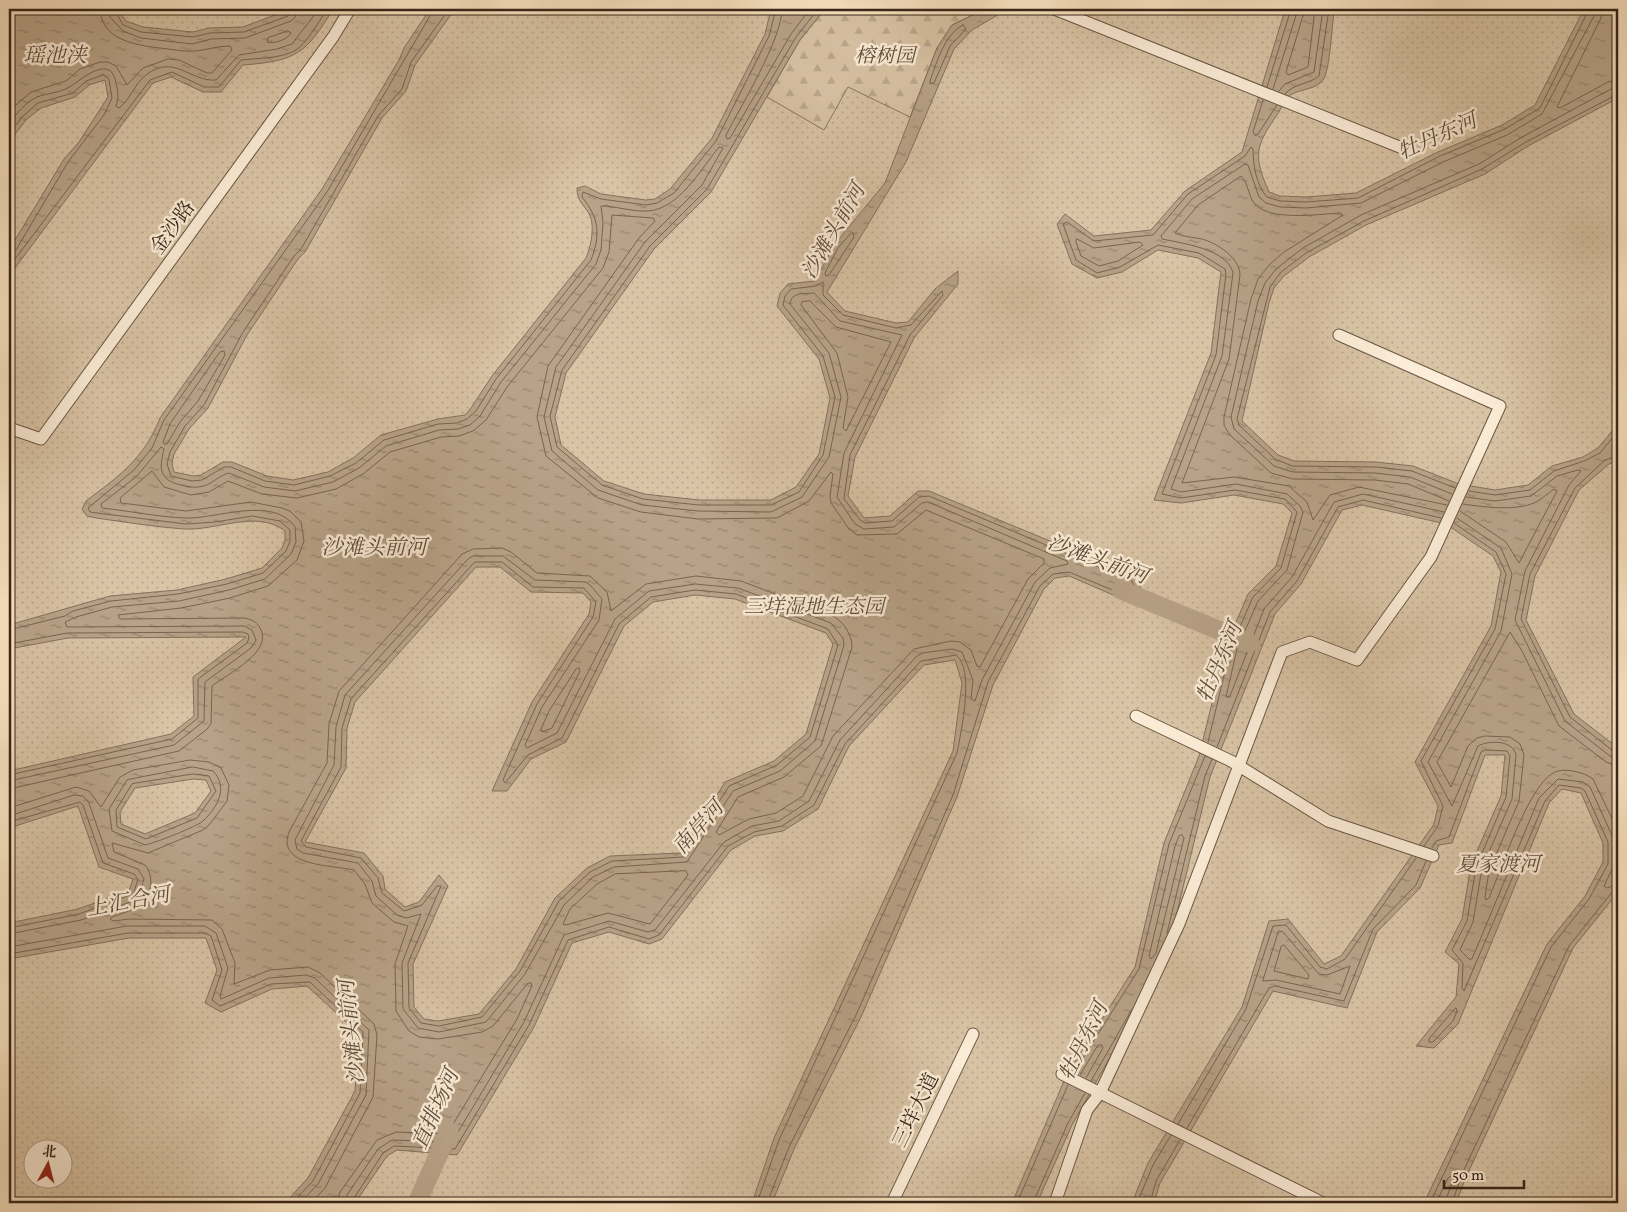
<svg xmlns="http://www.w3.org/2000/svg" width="1627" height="1212" viewBox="0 0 1627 1212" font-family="Vollkorn,'Noto Serif SC',serif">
  <defs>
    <pattern id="green-dots" width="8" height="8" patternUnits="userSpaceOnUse" patternTransform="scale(1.25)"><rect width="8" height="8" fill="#d9c4a6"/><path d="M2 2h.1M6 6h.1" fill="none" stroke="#bba88e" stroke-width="1.8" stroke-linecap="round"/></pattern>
    <pattern id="forest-firs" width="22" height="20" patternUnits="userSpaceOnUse" patternTransform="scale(1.25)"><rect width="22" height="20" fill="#d9c4a6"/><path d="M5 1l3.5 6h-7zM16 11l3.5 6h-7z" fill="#bba88e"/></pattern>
    <pattern id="water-ripples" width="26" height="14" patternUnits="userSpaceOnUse" patternTransform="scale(1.25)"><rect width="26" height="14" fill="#b8a389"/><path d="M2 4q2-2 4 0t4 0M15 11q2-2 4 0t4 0" fill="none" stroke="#96856f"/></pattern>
  </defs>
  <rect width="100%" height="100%" fill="#fae4c3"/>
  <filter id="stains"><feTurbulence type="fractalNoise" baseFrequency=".004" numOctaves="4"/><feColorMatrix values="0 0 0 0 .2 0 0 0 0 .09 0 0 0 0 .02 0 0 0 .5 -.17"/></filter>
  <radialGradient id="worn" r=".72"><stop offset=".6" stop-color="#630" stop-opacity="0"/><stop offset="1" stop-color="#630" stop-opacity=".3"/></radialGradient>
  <path fill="url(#green-dots)" stroke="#88755f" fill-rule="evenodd" d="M9 9H1618V1203H9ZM32 1150H62V1180H32Z"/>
  <path fill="url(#forest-firs)" stroke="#88755f" d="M825 9H985L952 25 937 48 910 117 848 87 824 130 767 97 800 40Z"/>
  <path fill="url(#water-ripples)" stroke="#84715c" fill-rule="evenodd" d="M9 9H118L126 21 143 27 193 32 209 28 243 27 291 9H333C306 54 296 61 243 65L221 92H203L171 77 153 83 9 276V250L64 159 79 142 108 97 105 80 89 85 75 97 41 108 26 120 9 142Z
    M430 9H455L415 65 406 91 382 118 305 252 298 259 247 335 208 408 189 429 174 454 172 463 174 472 193 476 201 475 223 462H232L267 476 293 480 328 472 353 458 381 435 438 419 465 415 471 408 492 376 586 258C591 246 596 224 588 212 582 203 577 200 577 188L585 186 601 194 646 200 655 199 670 189 712 138 765 34 771 9H825L800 40 711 192 654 249 566 373 555 417 561 445 604 481 644 494 699 500H771L796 487 819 454 830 398 819 359 777 306 780 293 788 284 815 281 834 245 885 183 937 48 952 25 985 9H1008L972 30 954 49 906 162 827 292 845 311 896 323 908 322 935 289 958 271V284L914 338 855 457 848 496 864 518 890 516 918 491H929L1137 577 1148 610 1069 576 1055 578 1044 589 993 685 957 797 861 1017 794 1149 772 1203H752L774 1138 953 751 962 683 955 660 924 665 849 746 818 809 783 831 755 836 731 850 662 939 649 944 609 932 572 943 534 1027 457 1155 397 1150 387 1156 355 1203H285L308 1178 355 1091 359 1034 307 986 272 989 221 1012 205 1003 217 970 206 938H129L9 959V923L78 909 129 891 133 879 99 867 78 806 9 828V771L171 734 194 716 193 677 246 637 68 638 9 649V625L110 596 177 590 226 579 262 568 282 548 285 540V531C257 509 216 531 184 529 155 527 125 522 96 518L87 516 82 509 86 501C119 476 144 459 160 418L322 189 399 60 404 48ZM476 567H500L531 592 583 593 591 602 589 614 532 702 492 791H507L531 759 566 742 624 626 653 602 695 595 735 599 826 633 833 644 806 734 774 761 725 782 681 853 610 856 587 868 555 898 516 969 479 1014 438 1021 424 1019 414 1007 413 964 448 886 439 875 419 902 405 907 385 889 383 876 364 853 305 842 346 768 347 728 355 702ZM193 779 206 780 211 791 195 813 145 834 121 824 120 812 135 788Z
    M1289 9H1336L1334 12C1332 25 1330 71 1323 80 1317 89 1302 89 1292 94 1287 96 1282 106 1279 112 1256 145 1252 154 1269 192L1280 196 1306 197 1356 193 1438 152 1502 125 1535 105 1584 9H1618V98L1528 146 1485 174 1366 225 1309 257 1284 276 1274 288 1269 303 1242 421 1278 455 1294 461 1376 462 1413 466 1459 484 1495 490 1528 485 1552 466 1583 457 1598 448 1618 424V460L1609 464 1579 490 1535 576 1526 620 1574 714 1618 748V892L1573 948 1466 1177 1456 1203H1424L1547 944 1585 896 1603 862V843L1581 793 1562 789 1549 803 1458 1024 1434 1048 1416 1046 1456 997 1459 964 1445 952 1462 919 1471 865 1501 796 1505 755H1485L1452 843 1439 845 1420 888 1377 932 1347 1008 1273 991 1160 1183 1154 1203H1132L1148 1163 1242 1007 1269 921 1288 919 1324 964 1341 956 1434 824 1438 806 1415 762 1491 626 1501 572 1493 556 1446 524 1362 505 1342 510 1301 584 1275 614 1210 777 1166 957 1072 1125 1037 1203H1012L1067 1074 1135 967 1164 843 1199 756 1226 646 1248 594 1276 566 1292 513 1283 504 1234 495 1181 503 1154 500 1211 353 1221 272 1198 258 1158 250 1122 272 1097 278 1072 264 1057 224 1065 214 1094 236 1151 230 1185 191 1242 152 1284 13Z"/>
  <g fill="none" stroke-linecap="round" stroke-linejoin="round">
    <path stroke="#786450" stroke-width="1" d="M108 9 110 17 123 31 141 38 192 44 211 39 245 38 291 21 296 16 298 9
      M114 9 123 25 141 32 193 37 210 33 244 32 288 16 292 9
      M449 9 411 62 402 89 378 116 301 249 294 256 243 332 204 405 185 426 170 452 167 464 171 476 192 481 202 480 224 467H231L265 481 294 485 330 476 356 463 384 440 438 424 457 423 467 419 476 411 496 379 591 260C601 234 599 218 582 197L583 192 601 199 646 205 657 203 674 193 716 141 769 36 776 9
      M782 9C782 39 741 106 726 135L727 139 730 138 791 34 810 9
      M1305 9 1286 72 1288 75 1308 67 1315 9
      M1602 9 1601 18 1557 107 1560 108 1608 82 1618 80
      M963 25 966 29 950 46 934 83 931 84 930 81C937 62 944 35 963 25Z
      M288 31 291 33C287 40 274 44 267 42L268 38Z
      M1267 87 1291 9
      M1273 89 1298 9
      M1279 91 1285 84 1314 72 1323 9
      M1285 94C1292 84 1310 84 1319 76L1329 9
      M1263 100 1253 132 1255 135 1258 134 1277 105
      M9 111 31 92 66 81 80 69 100 62H108L116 66 127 85 143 68 168 59 179 60 207 73H212L232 50 230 46C217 46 207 50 195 51 187 52 177 50 168 49 143 46 101 43 100 9
      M9 124C16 114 26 102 37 97 47 93 61 93 71 86 82 79 111 53 116 83 118 91 119 98 116 106L119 108C130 100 135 83 146 75 174 53 190 82 216 80L239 55 277 49 292 44 319 9
      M9 134 22 117 38 103 73 93 86 81 103 75 109 79 112 98 104 115 68 162 16 250 9 252
      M853 233 854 237 829 275 826 276 825 273 838 248 850 234Z
      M1077 239 1094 248 1140 242 1143 245 1118 261 1099 266 1081 256 1076 242Z
      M9 267 150 80 172 72 204 87H219L241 60C258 58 280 59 296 50 307 43 320 20 327 9
      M810 301 836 327 891 342 846 431 843 428 848 397 837 353 801 305 802 302Z
      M220 352 224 351 225 355 198 401 180 422 167 444H164L163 442 170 424Z
      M1618 456 1605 460 1575 488 1530 574 1521 619 1570 717 1613 751 1618 752
      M1455 488 1412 471 1376 467 1292 466 1275 459 1239 425 1237 419 1270 287 1281 272 1306 253 1364 221 1482 169 1526 142 1618 94
      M1469 491 1495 495 1530 490 1554 471 1584 461 1600 453 1618 431
      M1452 494 1410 477 1375 473 1293 472 1274 466 1234 429 1231 417 1258 301 1265 283 1276 269 1303 248 1361 215 1479 164 1522 137 1611 89 1618 88
      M1466 497 1495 501 1531 496 1557 476 1578 470 1581 471 1569 485 1525 571 1515 620 1565 721 1610 756 1618 758
      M1447 505 1359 487 1330 495 1313 520 1307 502 1289 486 1234 477 1182 483 1229 359 1240 275C1240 258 1217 243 1202 239 1193 237 1183 237 1175 233L1198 205 1241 176C1248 182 1248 195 1254 203 1269 222 1319 214 1340 213L1343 215 1284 252 1270 264 1258 279 1251 299 1224 417V425L1229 434 1271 473 1293 479 1375 480 1408 484 1449 501
      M1460 511 1506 542 1519 563 1557 491 1554 489C1548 493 1543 498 1538 501 1519 512 1483 507 1463 504
      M1444 512 1363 494 1334 502 1292 577 1264 609 1230 696 1226 697 1237 649 1258 601 1287 570 1303 512 1300 506 1287 494 1236 484 1181 492 1171 489 1222 356 1233 273C1228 249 1181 243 1162 239L1161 236 1192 199 1245 164 1248 165 1259 197 1266 203 1280 207 1306 208 1361 203 1443 162 1507 135 1542 114 1594 16 1595 9
      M1457 518 1501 548 1512 574 1501 631 1428 762 1452 806 1478 746C1489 740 1513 740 1516 755L1512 799 1482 868 1473 922 1460 950 1469 959H1472L1539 798 1558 779 1583 782 1590 787 1615 842 1614 865 1604 886 1607 888 1618 884
      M473 556H503L535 580 586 582 591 586 602 599 599 620 542 707 525 745 527 748 557 733 615 619 649 591 695 584 738 588 831 623 843 638 844 645 815 741 780 771 733 791 687 862 614 867 593 877 564 905 525 974 486 1022 439 1032 418 1028 403 1009 402 963 421 914 406 918 397 915 376 896 372 881 358 863 303 853 297 849 295 840 334 765 336 727 345 695 467 560Z
      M475 562H502L533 587 584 588 596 602 593 617 537 704 503 780 505 783 528 755 562 738 619 624 651 597 695 590 736 594 828 629 838 645 810 737 777 765 729 786 684 857 612 861 590 872 559 901 520 971 482 1017 439 1026 421 1023 409 1008 408 963 441 886H437L422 905 404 911 382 893 378 878 361 858 306 847 301 841 341 767 342 728 351 699Z
      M9 630 65 616 73 611 111 601 178 594 227 584 263 573 286 551 290 541V530L280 521 252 516 215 522 186 524 97 513 90 512 88 508 134 470 152 448 164 420 327 192 434 9
      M9 644 67 633 243 632 248 634 249 638 247 643 198 679V718L172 739 9 775
      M579 668 580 671 552 728 542 732 541 729 549 711 576 669Z
      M1208 742 1231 647 1253 597 1281 568 1297 512 1285 499 1235 490 1181 498 1162 494 1216 355 1226 274 1225 269 1199 253 1158 245 1120 267 1097 273 1076 260 1063 224 1067 222 1094 241 1153 235 1188 194 1245 156 1251 147 1253 149C1253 164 1256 185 1267 197L1280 201 1306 202 1358 198 1440 156 1505 129 1540 108 1589 9
      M1217 747 1270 612 1297 581 1338 507 1363 500 1441 518
      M1618 766 1606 762 1559 726 1522 651 1510 632 1437 762 1451 787 1468 746 1477 738 1485 736 1510 737 1520 744 1524 755 1519 801 1489 871 1485 897 1486 900 1489 898C1501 870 1528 787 1553 773 1563 767 1584 772 1593 779L1618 831
      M193 767 213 771C229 788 217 808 203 821 196 827 155 843 145 845L112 831 109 809 127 780Z
      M193 774 209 776 216 791 197 818 146 839 117 827 116 810 132 784Z
      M9 781 174 745 204 721 205 682 251 648 256 640 252 630 244 626 67 627 65 622 76 617 112 607 179 601 229 590 265 579 291 554 296 542 295 527C273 495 217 519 186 518 158 517 130 511 102 508L101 504 137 476 161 447 164 449C159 469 159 480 181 485 189 487 196 488 204 486 213 483 220 475 229 473L264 487 295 491 333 482 359 468 386 446 439 430 458 429 470 425 480 416 501 382 596 264 601 250 603 223 601 206C616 206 632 212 648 211 679 209 701 169 719 147L723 148 702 185 645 242 556 367 544 417 552 451 598 490 642 505 698 511 771 512 802 497 829 457 841 397 829 353 790 304C791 292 804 294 814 293L840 321 902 335 844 453 837 497 855 524 864 529 894 527 922 503 928 502 1067 561 1068 564 1050 568 1035 582 982 680 975 701 971 699 973 680 962 652 952 649 922 653 916 657 840 740 809 801 779 821 752 826 724 842 655 930 648 932 609 921 564 935 524 1022 452 1142 392 1140 378 1149 347 1195 345 1203
      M9 789 179 751 206 730 211 724 212 686C227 674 274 652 260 628 257 622 251 619 244 618L120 619 118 615 181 608 230 598 268 586 297 560 304 541 301 522 290 511 282 508 251 502 186 511 121 503 120 498 152 471 164 487 191 495 209 492 228 481 262 494 297 498 336 489 363 474 390 452 441 437 459 436 473 431 486 420 507 387 603 268 609 252 612 215 653 218 655 221 639 238 548 366 537 417 546 456 598 498 641 512 698 519 777 518 809 501 831 472 833 474 830 496 831 503 849 529 857 535 897 534 926 510 1044 559V563L1028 579 980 667 977 666 971 650 960 642 951 641 914 649 833 736 803 796 776 813 749 819 719 835 716 832 738 797 784 777 821 746 852 647C852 635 844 622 833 616L741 581 696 576 646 584 611 611 607 592 590 576 537 573 511 552 502 548 473 549 462 554 339 691 329 724 327 763 289 832C276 867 333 865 354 870L365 884 372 903 394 922 408 926 395 964 396 1011 409 1031 419 1037 438 1039 482 1032 493 1026 528 983H531L532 986 517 1019 447 1134 396 1132 377 1140 340 1192 337 1203
      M9 808 76 787 89 791 101 807 120 777 133 770 190 760 209 762 221 768 229 785 227 801 209 825 203 830 148 853 112 843 114 852 145 865C155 876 152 899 138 907 130 911 120 914 112 917L110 919 113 921 129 919 212 920 222 929 235 963 234 984 270 970 308 967 320 973 374 1024 377 1035 373 1097 325 1188 311 1203
      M9 816 74 795 83 796 89 803 108 858 138 869 144 879 139 895 133 901 81 920 9 934
      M9 822 80 802 83 805 103 863 134 874 138 879 134 892 130 895 79 914 9 928
      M1182 835 1184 838 1156 953 1151 959 1149 956 1175 846 1179 836Z
      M1424 846 1438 826 1443 806 1421 761 1495 629 1506 574 1496 552 1454 523
      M686 871 688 875 650 924 608 913 566 925 563 924 570 909 597 884 615 874Z
      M1279 931 1283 932 1319 974 1327 975 1350 966 1340 994 1276 980 1263 981Z
      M1167 933 1205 776 1212 759
      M1284 945 1309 975 1308 979 1274 971 1281 947Z
      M9 947 127 926H205L216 933 228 968 220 996 221 999 269 978 306 975 315 978 369 1030 366 1095 318 1184 300 1203
      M9 954 128 933H205L211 936 222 970 212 1000 220 1006 271 984 310 982 363 1032 360 1093 313 1181 292 1203
      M1456 1008 1457 1011 1453 1021 1433 1042H1429V1039Z
      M1074 1072 1139 969 1169 844 1205 756
      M1080 1075 1098 1045H1102L1103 1048 1086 1078
      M1091 1081 1132 1009
      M1178 1124 1246 1009 1273 926 1286 925 1320 967 1327 969 1345 959 1416 858
      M1187 1128 1269 988 1275 986 1344 1001 1373 929 1416 885 1426 861
      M351 1203 383 1153 394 1146 455 1149 529 1025 568 940 609 927 649 939 659 935 728 846 754 832 782 826 814 805 845 744 921 661 956 655C975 669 961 732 957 753L779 1140 757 1203
      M767 1203 789 1147 856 1015 953 795 988 682 1040 586 1053 574 1069 572 1134 599 1138 597 1132 581 929 496 919 497 892 521 865 523 860 520 844 499 850 455 910 335 943 295 942 291 911 325 896 328 843 315 823 295V282L816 286 791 289 785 296 783 305 823 356 835 397 823 455 799 492 771 505H699L643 499 602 485 557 447 550 416 562 370 650 246 707 189 796 37 818 9
      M1017 1203 1068 1085
      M1033 1203 1068 1123 1085 1093
      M1137 1203 1153 1165 1171 1135
      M1150 1203 1156 1181 1180 1140
      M1430 1203 1551 947 1589 899 1608 864V842L1585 791 1581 788 1559 785 1545 801 1464 991 1462 988 1463 963 1452 950 1467 921 1476 867 1506 797 1510 756 1507 751 1485 750 1481 752 1449 837 1436 841 1432 848
      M1436 1203 1448 1178 1451 1176 1453 1179 1445 1203
      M1452 1203 1462 1174 1569 946 1612 892 1618 890"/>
    <path stroke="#b8a389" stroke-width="19" d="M1121 590 1250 643
      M417 1203 449 1131"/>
    <g stroke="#685643" stroke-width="13">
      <path id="minor" d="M1054 9 1407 150
        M9 428 41 439 333 37 350 9
        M1136 716 1231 761 1328 821 1433 856
        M1062 1074 1323 1203
        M892 1203 973 1034
        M1055 1203 1087 1110 1100 1093 1179 924 1282 652 1310 642 1357 660 1431 557 1500 406 1339 335"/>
    </g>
    <use href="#minor" stroke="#fcedd8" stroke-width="11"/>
  </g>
  <g text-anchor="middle" stroke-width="5" stroke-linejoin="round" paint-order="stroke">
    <g font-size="20" font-style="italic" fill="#604e3c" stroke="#fcedd8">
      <text x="885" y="62">榕树园</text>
      <text x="814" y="613">三垟湿地生态园</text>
    </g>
    <g font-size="20" fill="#372618" stroke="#fcedd8">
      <text transform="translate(172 227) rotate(-54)" y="7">金沙路</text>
      <text transform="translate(915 1110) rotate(-64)" y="7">三垟大道</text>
    </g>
    <g font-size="21" font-style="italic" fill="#5e4c3a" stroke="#fcedd8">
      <text x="55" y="62">瑶池浃</text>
      <text transform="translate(1437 136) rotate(-24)" y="7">牡丹东河</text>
      <text transform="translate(833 231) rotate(-60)" y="7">沙滩头前河</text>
      <text x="374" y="554">沙滩头前河</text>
      <text transform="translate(1098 559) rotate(20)" y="7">沙滩头前河</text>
      <text transform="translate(1219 662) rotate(-67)" y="7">牡丹东河</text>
      <text transform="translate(698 827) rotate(-48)" y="7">南岸河</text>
      <text x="1498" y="871">夏家渡河</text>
      <text transform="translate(128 901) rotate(-10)" y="7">上汇合河</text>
      <text transform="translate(351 1032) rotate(-96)" y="7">沙滩头前河</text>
      <text transform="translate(1083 1041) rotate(-64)" y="7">牡丹东河</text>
      <text transform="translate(435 1109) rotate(-66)" y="7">直排场河</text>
    </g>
  </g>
  <rect width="1627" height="1212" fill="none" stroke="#fae4c3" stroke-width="30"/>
  <rect x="10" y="10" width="1607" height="1192" fill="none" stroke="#372618" stroke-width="2.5"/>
  <rect x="15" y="15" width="1597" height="1182" fill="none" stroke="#372618"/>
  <g transform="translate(48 1164) rotate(7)"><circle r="24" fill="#fcedd8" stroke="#ad9d8b"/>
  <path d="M0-4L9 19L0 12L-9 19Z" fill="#8f2418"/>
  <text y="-8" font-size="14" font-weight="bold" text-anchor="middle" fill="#372618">北</text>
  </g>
  <path d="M1444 1180v8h80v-8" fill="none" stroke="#372618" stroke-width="2.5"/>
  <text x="1452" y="1180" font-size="15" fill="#372618" stroke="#fcedd8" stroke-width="4" paint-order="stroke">50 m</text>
  <rect width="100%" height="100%" filter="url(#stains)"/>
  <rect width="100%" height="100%" fill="url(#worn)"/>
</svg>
